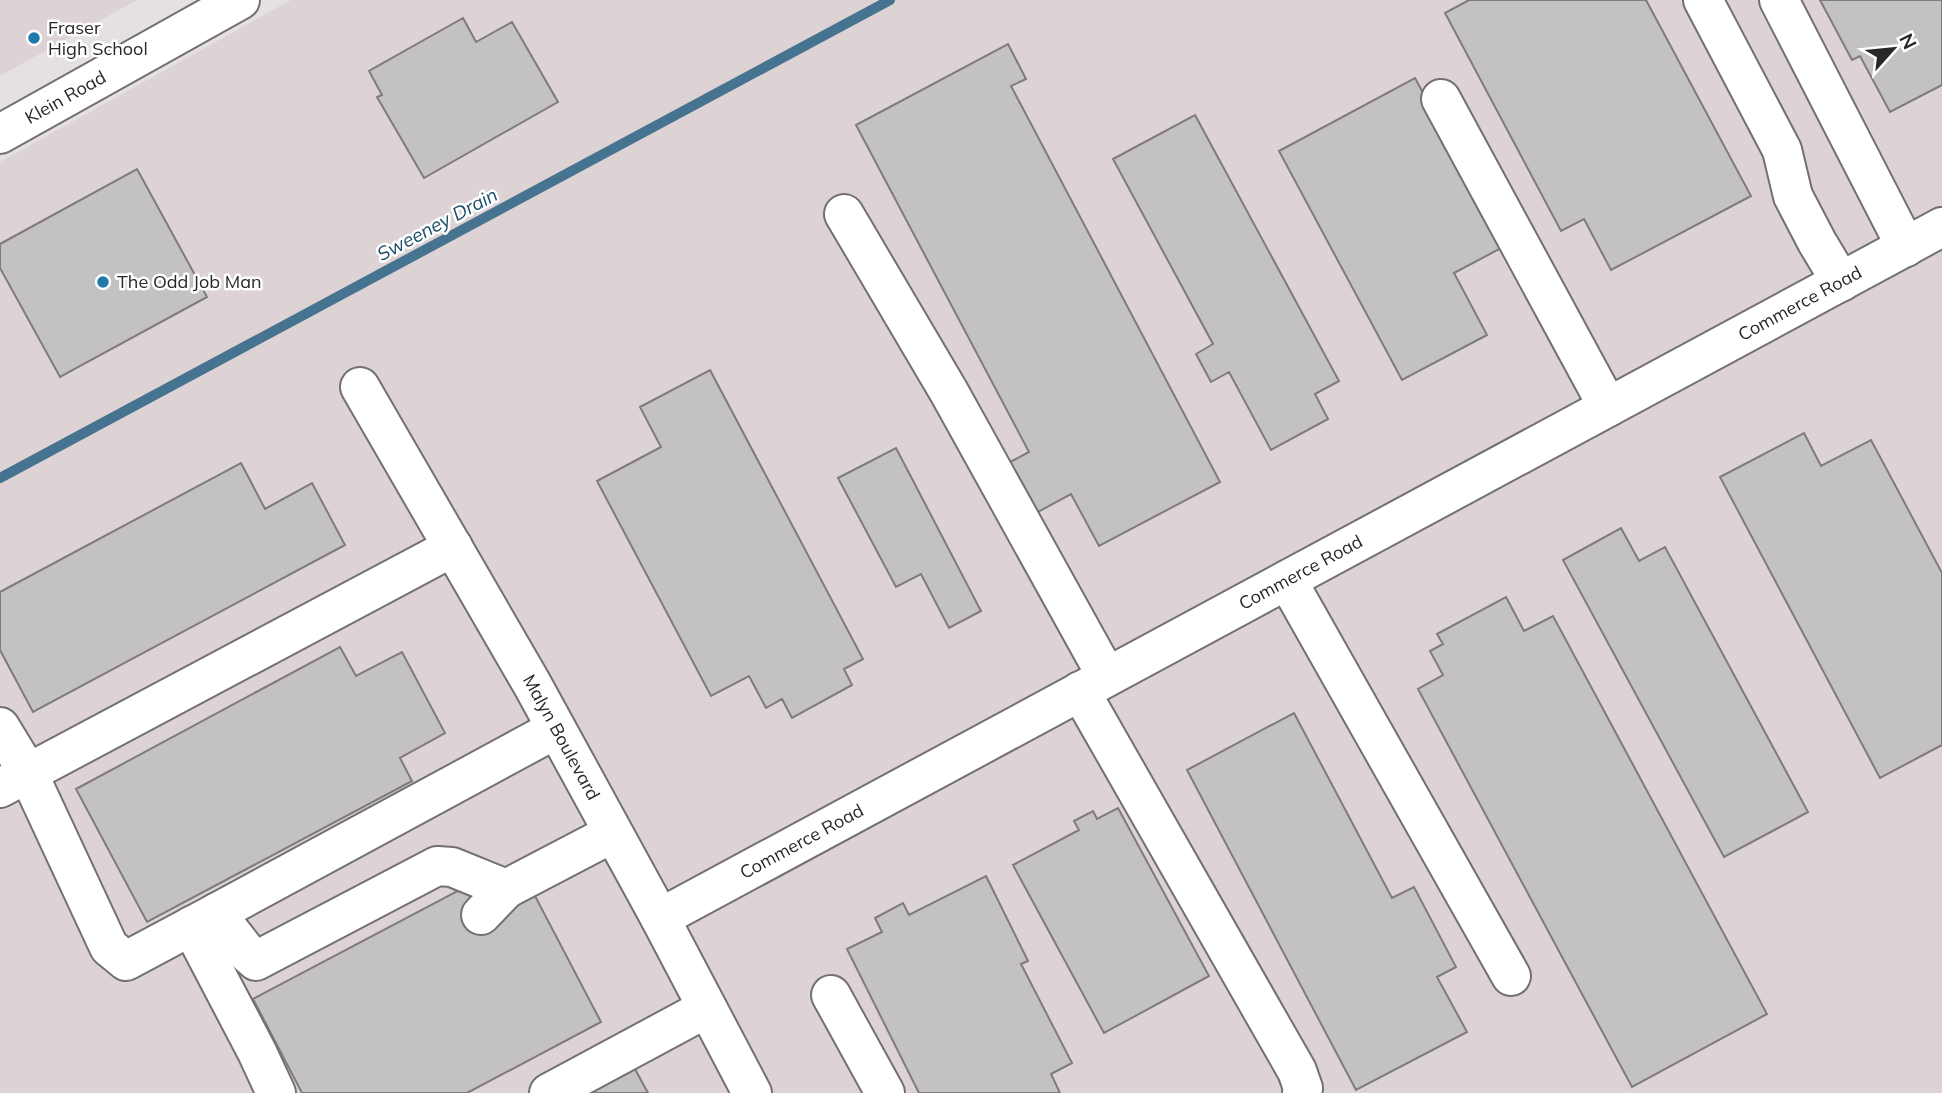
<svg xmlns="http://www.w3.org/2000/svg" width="1942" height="1093" viewBox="0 0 1942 1093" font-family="Mulish,sans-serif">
  <rect width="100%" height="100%" fill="#e5e1e2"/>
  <path fill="#ddd2d4" d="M0 0H137L0 76Z
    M291 0H1942V1093H0V162Z"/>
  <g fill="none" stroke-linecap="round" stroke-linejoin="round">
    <path stroke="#467490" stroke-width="10" d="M0 478 890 0"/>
  </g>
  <path fill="#c4c1c1" stroke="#7e7b7b" stroke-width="2" d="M1469 0H1646L1751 196 1611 270 1584 219 1561 231 1445 13Z
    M1820 0H1942V85L1890 112 1860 56 1852 60Z
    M463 18 476 42 512 22 558 102 424 178 377 97 382 95 369 71Z
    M1008 44 1026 79 1011 86 1220 482 1099 546 1071 494 1036 513 1010 462 1029 452 856 125Z
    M1415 78 1505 246 1454 273 1487 335 1402 380 1279 151Z
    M1195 115 1339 381 1315 394 1328 419 1271 450 1229 372 1211 382 1196 354 1213 344 1113 159Z
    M137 169 207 297 60 377 0 268V244Z
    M710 370 863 659 844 669 852 685 792 718 782 699 766 708 749 676 711 696 597 481 661 447 640 407Z
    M1804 433 1821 466 1871 440 1942 573V745L1880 778 1720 477Z
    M896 448 981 611 949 628 921 574 896 587 838 478Z
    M241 463 265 509 312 483 345 545 33 712 0 650V592Z
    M1621 528 1639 561 1665 547 1808 812 1724 857 1563 560Z
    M1506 597 1524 631 1553 616 1767 1014 1632 1087 1418 689 1443 675 1430 651 1443 644 1437 634Z
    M340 647 356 676 402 652 445 733 400 758 412 781 147 922 76 789Z
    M1294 713 1392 898 1414 887 1456 967 1437 977 1467 1032 1356 1090 1187 770Z
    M1118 808 1209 976 1104 1033 1013 865 1079 830 1074 821 1093 811 1097 819Z
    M986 876 1028 961 1021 964 1072 1063 1051 1074 1060 1093H919L847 949 882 932 875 918 903 903 909 915Z
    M465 887 484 921 534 894 601 1022 467 1093H302L253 999Z
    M635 1069 648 1093H590Z"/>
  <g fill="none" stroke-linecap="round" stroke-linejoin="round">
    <g stroke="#737070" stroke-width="42">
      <g id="minor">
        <path d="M1703 0 1782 150 1793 196 1817 242 1841 282"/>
        <path d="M1779 0 1906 247"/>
        <path d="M1441 99 1608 407"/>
        <path id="s1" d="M0 134 240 0"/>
        <path d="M844 214 949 392 1107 677"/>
        <path id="s2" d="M360 387 532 684 660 918 752 1093"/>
        <path d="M1287 580 1511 976"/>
        <path d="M1080 691 1297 1071 1303 1088 1302 1093"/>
        <path d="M0 727 28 773 109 947 126 961 216 913"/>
        <path d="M556 729 216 913 248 954 256 961 437 866 452 867 506 889 613 833"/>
        <path d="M0 788 453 547"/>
        <path d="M481 915 506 889"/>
        <path id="s3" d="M660 918 1942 227"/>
        <path d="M191 926 257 1052 276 1093"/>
        <path d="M831 995 885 1093"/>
        <path d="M549 1093 707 1008"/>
      </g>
    </g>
    <use href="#minor" stroke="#fff" stroke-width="38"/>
  </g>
  <g fill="#207aa8" stroke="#fff" stroke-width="2.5">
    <circle cx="34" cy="38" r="7"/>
    <circle cx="103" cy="282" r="7"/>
  </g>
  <g text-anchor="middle" stroke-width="5" stroke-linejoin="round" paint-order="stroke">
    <g font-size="18" fill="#292828" stroke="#fff" text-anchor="start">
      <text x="48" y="34">Fraser<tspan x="48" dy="21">High School</tspan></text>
      <text x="117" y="288">The Odd Job Man</text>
    </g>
    <g font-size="18" fill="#292828" stroke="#fff">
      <text dy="6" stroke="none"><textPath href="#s1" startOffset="75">Klein Road</textPath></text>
      <text dy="6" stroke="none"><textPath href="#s3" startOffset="1295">Commerce Road</textPath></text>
      <text dy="6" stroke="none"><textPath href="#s3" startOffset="728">Commerce Road</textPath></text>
      <text dy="6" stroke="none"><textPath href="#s2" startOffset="404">Malyn Boulevard</textPath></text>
      <text dy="6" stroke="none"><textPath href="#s3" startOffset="161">Commerce Road</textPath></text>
    </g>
    <g font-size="19" font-style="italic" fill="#1a4d6a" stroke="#fff">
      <text transform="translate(437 224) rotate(-28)" y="7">Sweeney Drain</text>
    </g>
  </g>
  <g transform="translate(1893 49) rotate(63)" stroke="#ffffff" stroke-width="5" paint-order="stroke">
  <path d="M0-5L12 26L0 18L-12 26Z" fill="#292828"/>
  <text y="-10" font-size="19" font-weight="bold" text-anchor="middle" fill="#292828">N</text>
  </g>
</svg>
